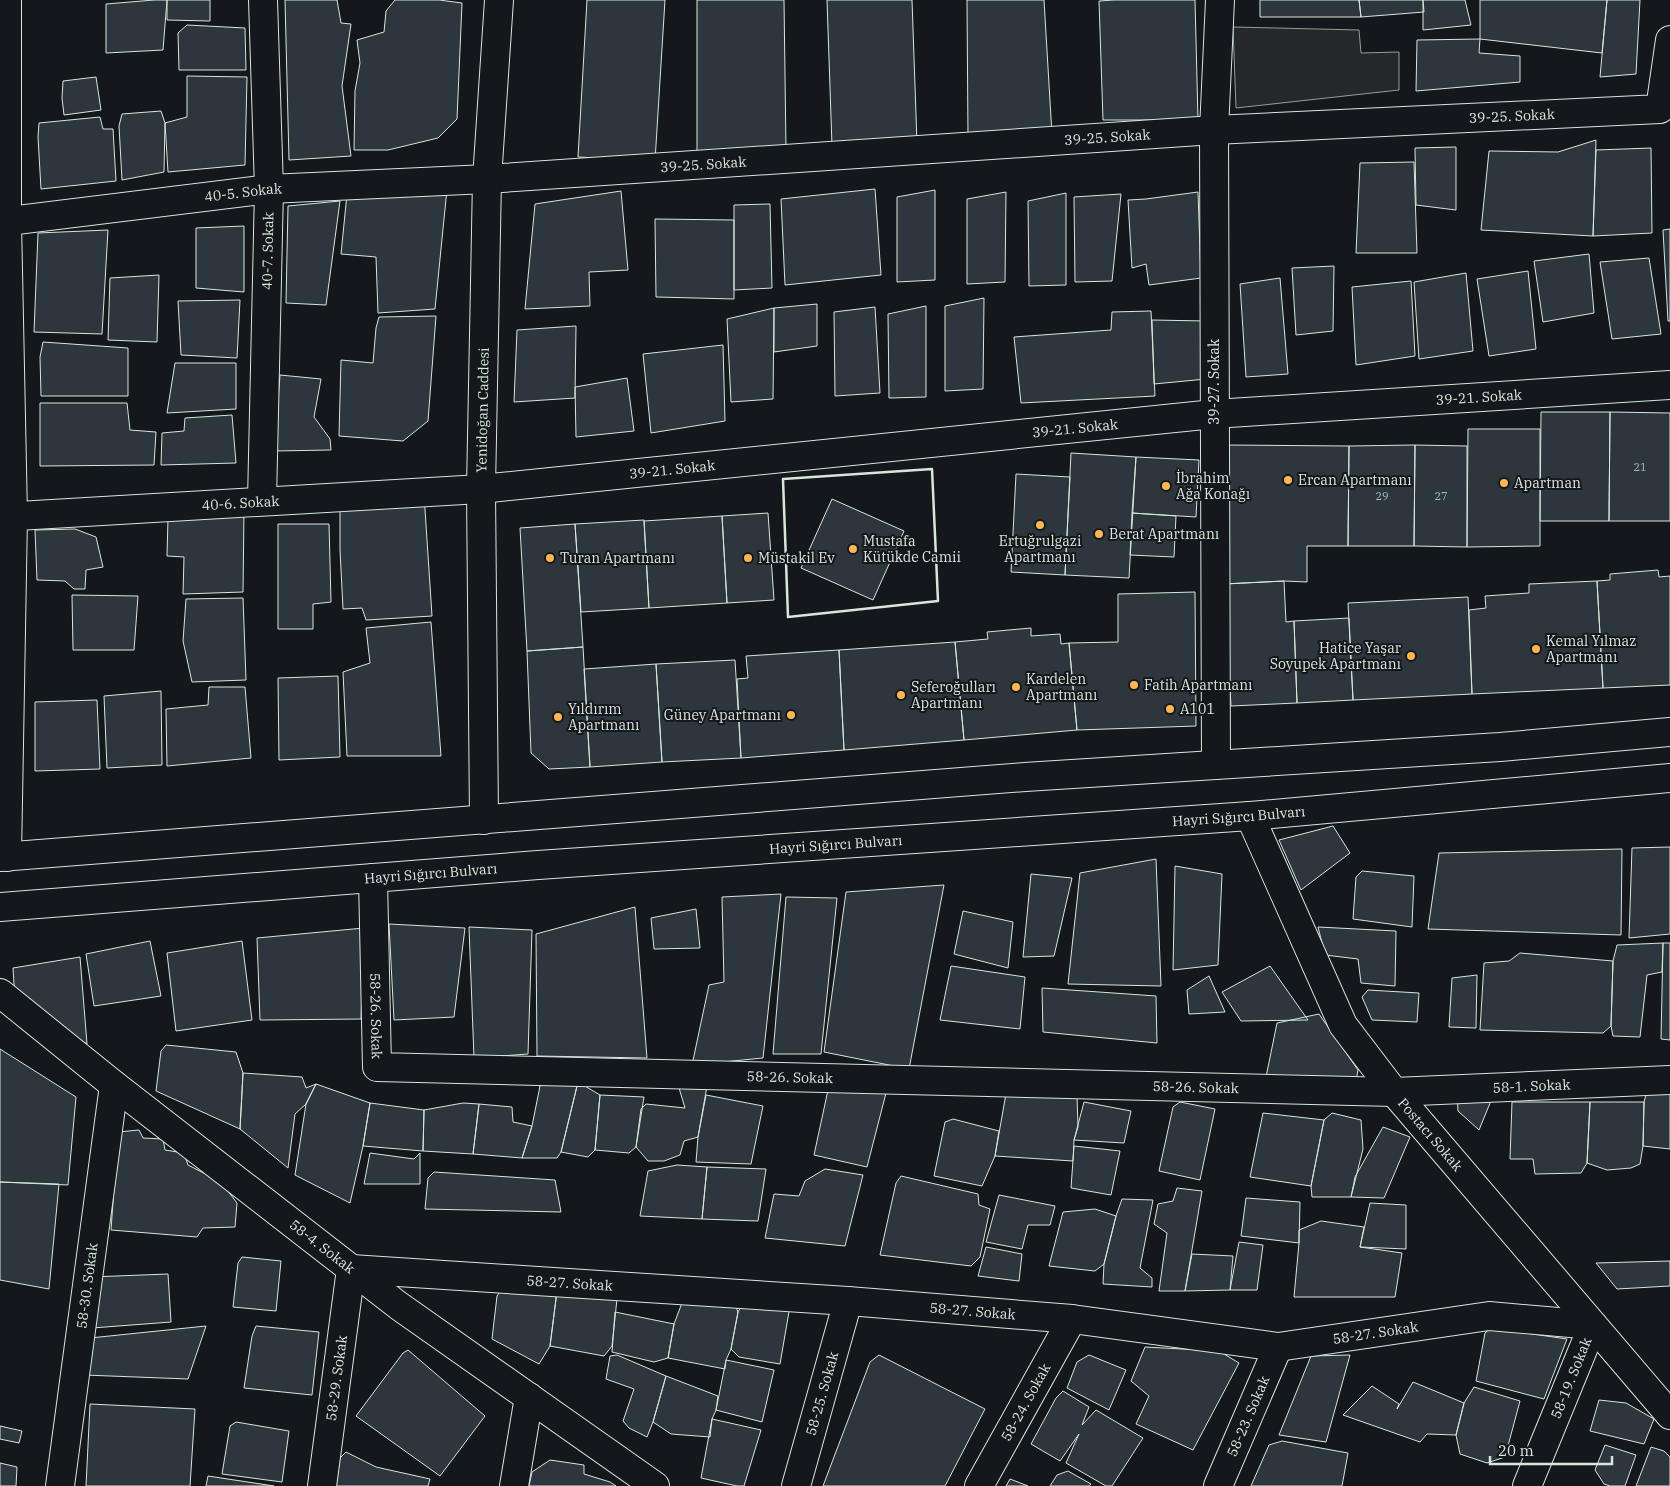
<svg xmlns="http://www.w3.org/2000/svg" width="1670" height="1486" viewBox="0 0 1670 1486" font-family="'IBM Plex Serif',serif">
  <rect width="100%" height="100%" fill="#14181c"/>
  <path fill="#24282b" stroke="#939e99" d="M1233 27 1359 30 1361 53 1399 52V90L1236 108Z"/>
  <path fill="#2c363c" stroke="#d8e6dc" d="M154 0H167L163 50 106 53V4Z
    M167 0H210V21L167 20Z
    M285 0H337L341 23 351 24 342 86 351 156 289 160Z
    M395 0H439L462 3 457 119 438 138 388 150H354L355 91 360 63 357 40 384 32 386 11Z
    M587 0H665L655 161 578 157Z
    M697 0H784L786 150 697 154Z
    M827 0H912L917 143 832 146Z
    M967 0H1044L1052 135 968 139Z
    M1114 0H1195L1198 120H1103L1099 1Z
    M1260 0H1359L1361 17H1260Z
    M1359 0H1423L1424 12 1361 17Z
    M1423 0H1465L1471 25 1423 30Z
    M1480 0H1607L1602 53 1480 39Z
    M1607 0H1640L1636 74 1600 77Z
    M187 25 245 28 246 70H179L178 33Z
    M1480 39 1479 53 1520 56V82L1416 91 1417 40Z
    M187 76 247 77 245 165 168 172 165 123 187 117Z
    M96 77 101 110 64 115 62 98 63 81Z
    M161 111 165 123 164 172 122 180 119 126 122 114Z
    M100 117 103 129H113L116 181 41 189 38 137 39 123Z
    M1596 140 1593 236 1481 230 1489 151 1558 152Z
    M1456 147V210L1416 205 1415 148Z
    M1651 148 1652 233 1593 236 1596 150Z
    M1414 162 1417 253H1356L1360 163Z
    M447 189 435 309 378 313 376 257 341 254 347 194Z
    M875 189 881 275 785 285 781 199Z
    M935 190V280L897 282V197Z
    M621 191 628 270 589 272 590 306 525 309 535 204Z
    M1006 192 1005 282 967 284V199Z
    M1198 192 1201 278 1149 285 1146 264 1132 268 1128 200 1146 199Z
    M1066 193V285L1029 286 1028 201Z
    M1121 194 1112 281 1075 282 1074 197Z
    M340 201 326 305 286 303 288 206Z
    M770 204 772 288 734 290V205Z
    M655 219 734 220V299L656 297Z
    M244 226V292L196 288V228Z
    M1670 229V321H1668L1663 230Z
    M108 230 102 334 34 332 38 233Z
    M1589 254 1594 313 1543 322 1534 261Z
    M1649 258 1661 334 1612 339 1600 262Z
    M1334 266 1333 331 1296 335 1292 268Z
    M1528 271 1536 349 1489 356 1477 279Z
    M1466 273 1473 351 1419 359 1414 282Z
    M159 275 157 342 108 340 110 278Z
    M1280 278 1288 374 1246 377 1240 284Z
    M1411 281 1415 356 1356 365 1352 287Z
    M984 298 983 389 945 391V306Z
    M240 300 237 358 181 355 178 301Z
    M817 304V346L774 352V308Z
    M926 306V397L889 398 888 314Z
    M875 307 880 393 835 396 834 312Z
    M774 308 773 399 731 402 727 319Z
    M1151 311 1155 396 1021 403 1014 337 1111 330 1112 312Z
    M436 316 428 421 403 441 339 436 341 360 373 363 376 328 379 317Z
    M1152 320 1206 321V379L1154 384Z
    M576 326 575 398 514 402 517 330Z
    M43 342 128 348V396H41L40 357Z
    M723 345 725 421 651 433 643 354Z
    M175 363H236V409L167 413Z
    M280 375 321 379 314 417 330 439 331 450 274 451Z
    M627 378 634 431 576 437 575 387Z
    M40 403H127L130 430 156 432 154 465 40 466Z
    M1541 412H1610L1609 521H1540Z
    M1610 412 1670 413V521H1609Z
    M232 415 236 463 161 465 162 433 184 431 185 418Z
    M1468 429H1540V546L1467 547Z
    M1227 445 1349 446 1348 546H1307V582L1284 581 1224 584Z
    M1415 445 1414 546H1348L1349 446Z
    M1415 445 1467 446V547L1414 546Z
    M1071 453 1136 457 1129 578 1065 575Z
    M1136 457 1199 460 1196 517 1132 513Z
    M1016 474 1070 477 1065 575 1011 572Z
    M424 494 432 616 366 620 362 608 343 609 340 550V500Z
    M832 499 904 531 873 600 801 568Z
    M244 511 243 592 183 594 184 557 167 556 168 518Z
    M768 513 774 600 727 603 722 516Z
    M1132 513 1176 516 1174 557 1130 555Z
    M722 516 727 603 649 608 644 521Z
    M644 520 649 608 581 612 575 524Z
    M278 524H329L331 602 313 604V629H278Z
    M575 524 583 647 527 651 520 528Z
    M75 529 96 537 103 567 86 570 85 589H74L65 581 37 580 35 530Z
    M1658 570 1659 577 1670 576V685L1603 688 1597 581 1610 580V574Z
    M1284 581 1286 622 1294 621 1297 703 1231 706 1224 584Z
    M1597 581 1603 688 1472 694 1469 610 1486 608 1485 596 1529 593V584Z
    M1195 592 1196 726 1077 730 1069 643 1118 642V594Z
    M72 595 138 596 134 650H73Z
    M1468 597 1472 694 1353 700 1348 603Z
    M243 598 246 680 192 682 183 641 186 599Z
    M1349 618 1353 700 1297 703 1294 621Z
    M431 622 441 756H347L343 672 370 663 366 628Z
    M1031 628V636L1060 634 1061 644 1069 643 1077 730 964 740 955 642 988 639 987 632Z
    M955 642 964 740 844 750 839 650Z
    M583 647 590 767 549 769 531 753 527 651Z
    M839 650 844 750 741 758 737 679 748 678 746 656Z
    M735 660 741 758 662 762 656 664Z
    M656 664 662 762 590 767 584 669Z
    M338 676 340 757 279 760 278 678Z
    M209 687H245L251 758 167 766 166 709 208 705Z
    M161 691 162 765 107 768 104 696Z
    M97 700 100 769 35 771V702Z
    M1333 826 1350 853 1301 890 1279 840Z
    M1670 847V934L1629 938 1632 848Z
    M1622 849 1621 935 1428 929 1439 853Z
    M1156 859 1161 986 1068 984 1080 873Z
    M1175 866 1222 874 1218 965 1173 970Z
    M1362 871 1414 876 1412 927 1353 919 1356 877Z
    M1031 874 1072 878 1054 956 1023 957Z
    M944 885 909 1069 824 1052 846 892Z
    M781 894 763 1058 692 1065 709 985 724 982 722 897Z
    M786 897 837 898 821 1054H773Z
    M635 907 647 1058 537 1056 536 934Z
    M696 909 700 948 654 949 651 918Z
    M963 911 1013 922 1008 968 954 954Z
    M389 924 465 928 454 1017 394 1020Z
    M469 927 532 930 528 1054 474 1058Z
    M1318 927 1396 931 1395 986 1361 983 1358 959 1325 955Z
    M364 928 361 1019 260 1020 257 938Z
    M150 941 161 996 94 1006 86 954Z
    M242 941 252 1020 176 1031 167 953Z
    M1663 943H1670V1040L1661 1039Z
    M1663 943 1662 972 1647 975 1640 1037 1613 1036 1611 1026 1613 961 1617 945Z
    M1520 953 1613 961 1611 1026 1603 1033 1480 1030 1484 963 1509 961Z
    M80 957 87 1044 15 1000 13 968Z
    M951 966 1025 977 1020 1029 940 1020Z
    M1270 966 1308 1020 1241 1021 1222 992Z
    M1477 975 1476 1028 1449 1027 1452 978Z
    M1209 976 1225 1012 1189 1014 1187 990Z
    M1042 988 1156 996 1157 1043 1043 1032Z
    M1368 990 1419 993 1417 1022 1372 1020 1362 997Z
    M1319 1014 1358 1070 1355 1087H1264L1277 1023Z
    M166 1045 236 1052 243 1073 240 1129 156 1091 161 1051Z
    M0 1049 76 1097 68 1185 0 1182Z
    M243 1073 302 1077 306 1088 316 1084 306 1104 295 1114 288 1168 240 1129Z
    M578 1082 561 1152 557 1158H522L532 1126 540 1086 549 1083Z
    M578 1082 600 1095 595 1150 588 1157 561 1152Z
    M316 1084 370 1103 363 1146 350 1203 295 1175 306 1104Z
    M707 1086 698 1137 684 1141 680 1155 664 1161H648L636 1147 641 1109 646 1104 685 1108 679 1088Z
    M1007 1088 1077 1096 1078 1127 1074 1140 1073 1161 995 1156Z
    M1648 1088 1670 1089V1149L1643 1146 1644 1102Z
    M828 1090 886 1093 867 1167 814 1155Z
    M1495 1091 1479 1130 1458 1111 1457 1095Z
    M600 1095 644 1097 636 1147 629 1153 595 1150Z
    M706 1095 763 1106 751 1164 696 1162 698 1137Z
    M1084 1102 1131 1111 1124 1143 1074 1140Z
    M1180 1102 1215 1109 1200 1180 1159 1171 1173 1107Z
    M1512 1102H1590L1587 1163 1581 1173 1535 1174 1533 1159H1510Z
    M1590 1102H1644L1643 1146 1640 1164 1631 1168 1607 1170 1587 1163Z
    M370 1103 424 1110 423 1151 363 1146Z
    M463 1103 479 1104 473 1154 423 1151 424 1110Z
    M479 1104 512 1107 513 1122 532 1126 522 1158 473 1154Z
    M1263 1113 1324 1120 1311 1186 1250 1177Z
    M1332 1113 1361 1120 1363 1149 1351 1197H1312L1311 1186 1324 1120Z
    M953 1119 999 1131 995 1156 982 1186 934 1176 945 1122Z
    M1383 1127 1410 1137 1384 1198 1351 1197 1355 1177Z
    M139 1130 143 1138 163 1139 165 1150 184 1153 188 1165 221 1182 237 1203 235 1227 203 1228 197 1237 111 1230 118 1132Z
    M1074 1146 1120 1151 1111 1195 1071 1188Z
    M370 1153 414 1159 420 1153V1184H364Z
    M677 1165 707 1167 702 1219 640 1216 648 1171Z
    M707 1167 766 1169 758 1221 702 1219Z
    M825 1169 863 1175 845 1246 765 1238 774 1194 799 1196 805 1181Z
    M434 1172 555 1180 561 1212 425 1209 428 1178Z
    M901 1176 978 1194 979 1205 990 1209 980 1257 971 1266 880 1255 896 1183Z
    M0 1182 59 1184 49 1289 0 1280Z
    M1177 1188 1202 1191 1185 1291H1159L1167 1233 1154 1224 1158 1204 1173 1201Z
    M999 1195 1055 1206 1050 1225H1028L1022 1249 986 1242Z
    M1246 1198 1300 1202 1299 1243 1241 1236Z
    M1122 1199 1153 1200 1140 1268 1152 1278V1287L1103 1284 1104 1264 1116 1216Z
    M1370 1203 1406 1205V1249L1360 1247Z
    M1095 1209 1116 1216 1104 1264 1095 1271 1049 1266 1063 1212Z
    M1321 1221 1364 1227 1360 1247 1402 1253 1395 1297H1294L1299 1243V1230Z
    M1239 1242 1263 1245 1257 1290H1230Z
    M986 1247 1022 1254 1019 1281 978 1276Z
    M1192 1254 1233 1256 1230 1290 1185 1291Z
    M242 1257 281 1261 276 1311 233 1307 238 1263Z
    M1670 1261V1286L1617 1289 1596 1263Z
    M168 1274 171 1322 92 1328 90 1277Z
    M503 1287 557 1291 550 1346 539 1364 492 1339 497 1296Z
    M557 1291 617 1299 612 1346 604 1356 550 1346Z
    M685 1295 734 1303 738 1312 731 1349 726 1360 725 1369 668 1358 674 1324Z
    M746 1298 790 1306 780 1364 739 1357 731 1349 738 1312Z
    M615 1312 674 1324 668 1358 654 1362 612 1352Z
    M206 1326 188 1379 84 1375 90 1338Z
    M256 1326 319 1332 312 1395 244 1388 252 1336Z
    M1491 1328 1567 1339 1544 1399 1476 1381 1485 1333Z
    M1145 1347 1219 1351 1239 1363 1193 1450 1136 1424 1149 1396 1131 1381Z
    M408 1350 485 1416 440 1476 356 1416 403 1353Z
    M617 1355 666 1376 653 1422 647 1437 629 1428 623 1421 634 1389 606 1379 610 1356Z
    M879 1355 985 1409 945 1486H823L870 1362Z
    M1089 1355 1126 1370 1109 1410 1067 1388 1077 1362Z
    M1350 1355 1326 1442 1279 1435 1311 1356Z
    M726 1360 774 1370 762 1422 716 1410Z
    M666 1376 718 1396 716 1410 712 1419 710 1437 671 1434 653 1422Z
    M1413 1382 1464 1403 1456 1435 1427 1434 1420 1442 1343 1415 1372 1386 1399 1404 1397 1409Z
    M1474 1387 1520 1401 1505 1457 1487 1463 1460 1454 1456 1435 1464 1403Z
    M1063 1391 1089 1407 1082 1425 1096 1410 1143 1438 1112 1486H1106L1066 1463 1079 1434 1060 1461 1031 1444 1056 1398Z
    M1599 1400 1626 1403 1654 1419 1644 1444 1590 1431Z
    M90 1404 195 1409 190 1486H86Z
    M712 1419 761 1430 744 1486H737L701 1478Z
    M236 1422 289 1431 282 1482 222 1474 230 1426Z
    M0 1426 22 1431 19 1443 0 1439Z
    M1282 1441 1348 1453 1342 1486H1251L1269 1445Z
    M1605 1445 1636 1455 1625 1486H1610L1604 1484 1595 1470Z
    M1651 1447 1664 1451 1670 1457V1486H1636Z
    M346 1452 376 1467 430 1479 428 1486H336L340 1458Z
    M550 1460 584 1465V1474L610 1482 616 1486H529L532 1472Z
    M0 1463 17 1467 16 1486H0Z
    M1068 1471 1091 1484 1089 1486H1050L1057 1475Z
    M208 1476 274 1486H206Z
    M1010 1479 1028 1486H1006Z"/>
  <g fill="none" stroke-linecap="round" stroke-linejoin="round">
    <g stroke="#d8e6dc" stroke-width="30">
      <g id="minor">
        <path d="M7 0V221L13 516 7 857"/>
        <path id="s1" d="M0 222 269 189 487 179 1214 130 1660 109 1670 40"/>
        <path id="s2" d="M262 501 269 189 263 0"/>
        <path id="s3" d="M0 517 481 489 1214 414 1670 385"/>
        <path d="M1216 765 1214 130 1220 0"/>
        <path id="s4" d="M1250 816 1343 1025 1394 1092 1670 1415"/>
        <path id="s5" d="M484 820 481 489 487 179 499 0"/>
        <path id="s6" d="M373 878 377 1067 1394 1092 1670 1080"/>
        <path id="s7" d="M0 993 114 1085 399 1306 655 1486"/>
        <path id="s8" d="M60 1486 114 1085"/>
        <path id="s9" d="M322 1486 351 1269 848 1301 1072 1319 1278 1347 1489 1316 1593 1325 1527 1486"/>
        <path d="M514 1486 529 1397"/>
        <path id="s10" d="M796 1486 848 1301"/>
        <path id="s11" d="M979 1486 1072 1319"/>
        <path id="s12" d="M1218 1486 1278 1347"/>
      </g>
    </g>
    <g stroke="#d8e6dc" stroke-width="30">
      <g id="secondary">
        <path d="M0 857 1025 777 1500 747 1670 732"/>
        <path id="s13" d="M0 907 538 865 1250 816 1670 778"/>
      </g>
    </g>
    <use href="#minor" stroke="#14181c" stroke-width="28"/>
    <use href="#secondary" stroke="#14181c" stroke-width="28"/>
    <path stroke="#d8e6dc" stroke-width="2.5" d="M932 469 938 601 788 617 783 479Z"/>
  </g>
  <g fill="#ffb74d" stroke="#14181c" stroke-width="2">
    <circle cx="1288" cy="480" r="5"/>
    <circle cx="1504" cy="483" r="5"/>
    <circle cx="1166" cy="486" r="5"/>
    <circle cx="1040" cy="525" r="5"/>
    <circle cx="1099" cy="534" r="5"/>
    <circle cx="853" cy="549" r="5"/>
    <circle cx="550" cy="558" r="5"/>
    <circle cx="748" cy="558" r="5"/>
    <circle cx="1536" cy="649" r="5"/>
    <circle cx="1411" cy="656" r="5"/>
    <circle cx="1134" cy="685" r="5"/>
    <circle cx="1016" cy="687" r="5"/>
    <circle cx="901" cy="695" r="5"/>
    <circle cx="1170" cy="709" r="5"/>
    <circle cx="791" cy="715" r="5"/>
    <circle cx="558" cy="717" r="5"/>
  </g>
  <g text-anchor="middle" stroke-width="4" stroke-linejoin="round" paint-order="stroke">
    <g font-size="11" fill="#adbab4">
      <text x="1640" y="471">21</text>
      <text x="1382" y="500">29</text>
      <text x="1441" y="500">27</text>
    </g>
    <g font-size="14" fill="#d8e6dc" stroke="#14181c">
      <text dy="5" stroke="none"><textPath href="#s1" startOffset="1516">39-25. Sokak</textPath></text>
      <text dy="5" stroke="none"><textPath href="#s1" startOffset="1111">39-25. Sokak</textPath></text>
      <text dy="5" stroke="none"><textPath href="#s1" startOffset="706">39-25. Sokak</textPath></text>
      <text dy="5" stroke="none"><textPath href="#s1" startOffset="245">40-5. Sokak</textPath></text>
      <text dy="5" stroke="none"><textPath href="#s2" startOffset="250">40-7. Sokak</textPath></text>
      <text transform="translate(1214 382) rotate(-90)" y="5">39-27. Sokak</text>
      <text dy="5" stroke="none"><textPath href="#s3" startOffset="1484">39-21. Sokak</textPath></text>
      <text dy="5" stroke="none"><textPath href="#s5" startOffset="410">Yenidoğan Caddesi</textPath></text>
      <text dy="5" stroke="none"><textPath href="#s3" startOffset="1079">39-21. Sokak</textPath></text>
      <text dy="5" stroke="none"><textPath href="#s3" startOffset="674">39-21. Sokak</textPath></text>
      <text dy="5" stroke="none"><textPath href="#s3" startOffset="241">40-6. Sokak</textPath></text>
      <text dy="5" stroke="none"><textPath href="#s13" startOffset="1242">Hayri Sığırcı Bulvarı</textPath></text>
      <text dy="5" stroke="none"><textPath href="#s13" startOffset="838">Hayri Sığırcı Bulvarı</textPath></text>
      <text dy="5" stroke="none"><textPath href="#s13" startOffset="432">Hayri Sığırcı Bulvarı</textPath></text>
      <text dy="5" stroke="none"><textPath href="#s6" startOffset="138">58-26. Sokak</textPath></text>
      <text dy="5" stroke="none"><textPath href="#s6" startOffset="602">58-26. Sokak</textPath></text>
      <text dy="5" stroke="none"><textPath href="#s6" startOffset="1344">58-1. Sokak</textPath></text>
      <text dy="5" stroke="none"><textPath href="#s6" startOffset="1008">58-26. Sokak</textPath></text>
      <text dy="5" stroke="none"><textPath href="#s4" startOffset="369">Postacı Sokak</textPath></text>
      <text dy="5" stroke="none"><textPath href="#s7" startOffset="410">58-4. Sokak</textPath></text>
      <text dy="5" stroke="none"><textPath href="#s9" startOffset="438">58-27. Sokak</textPath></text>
      <text dy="5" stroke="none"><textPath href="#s8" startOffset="202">58-30. Sokak</textPath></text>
      <text dy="5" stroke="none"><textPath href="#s9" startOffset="842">58-27. Sokak</textPath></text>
      <text dy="5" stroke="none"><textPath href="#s9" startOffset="1248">58-27. Sokak</textPath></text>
      <text dy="5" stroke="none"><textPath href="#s9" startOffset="109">58-29. Sokak</textPath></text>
      <text transform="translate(1571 1378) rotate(-68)" y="5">58-19. Sokak</text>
      <text dy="5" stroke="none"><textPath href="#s10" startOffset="96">58-25. Sokak</textPath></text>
      <text dy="5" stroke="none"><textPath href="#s11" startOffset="96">58-24. Sokak</textPath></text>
      <text dy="5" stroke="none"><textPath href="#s12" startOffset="76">58-23. Sokak</textPath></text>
    </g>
    <g font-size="14" fill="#d8e6dc" stroke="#14181c" text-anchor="start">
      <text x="1176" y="483">İbrahim<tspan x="1176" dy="16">Ağa Konağı</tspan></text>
      <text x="1298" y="485">Ercan Apartmanı</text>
      <text x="1514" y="488">Apartman</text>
      <text x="1109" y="539">Berat Apartmanı</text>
      <text x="863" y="546">Mustafa<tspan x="863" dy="16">Kütükde Camii</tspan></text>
      <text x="1040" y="546" text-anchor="middle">Ertuğrulgazi<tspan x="1040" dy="16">Apartmanı</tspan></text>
      <text x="560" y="563">Turan Apartmanı</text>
      <text x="758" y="563">Müstakil Ev</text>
      <text x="1546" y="646">Kemal Yılmaz<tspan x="1546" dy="16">Apartmanı</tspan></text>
      <text x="1401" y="653" text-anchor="end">Hatice Yaşar<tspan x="1401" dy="16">Soyupek Apartmanı</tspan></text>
      <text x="1026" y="684">Kardelen<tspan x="1026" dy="16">Apartmanı</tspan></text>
      <text x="1144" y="690">Fatih Apartmanı</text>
      <text x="911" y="692">Seferoğulları<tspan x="911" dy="16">Apartmanı</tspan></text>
      <text x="568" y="714">Yıldırım<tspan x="568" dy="16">Apartmanı</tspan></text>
      <text x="1180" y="714">A101</text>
      <text x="781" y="720" text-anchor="end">Güney Apartmanı</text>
    </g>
  </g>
  <path d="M1490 1456v8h122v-8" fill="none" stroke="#d8e6dc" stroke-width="2.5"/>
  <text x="1498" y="1456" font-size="15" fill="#d8e6dc" stroke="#14181c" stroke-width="4" paint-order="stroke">20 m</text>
</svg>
